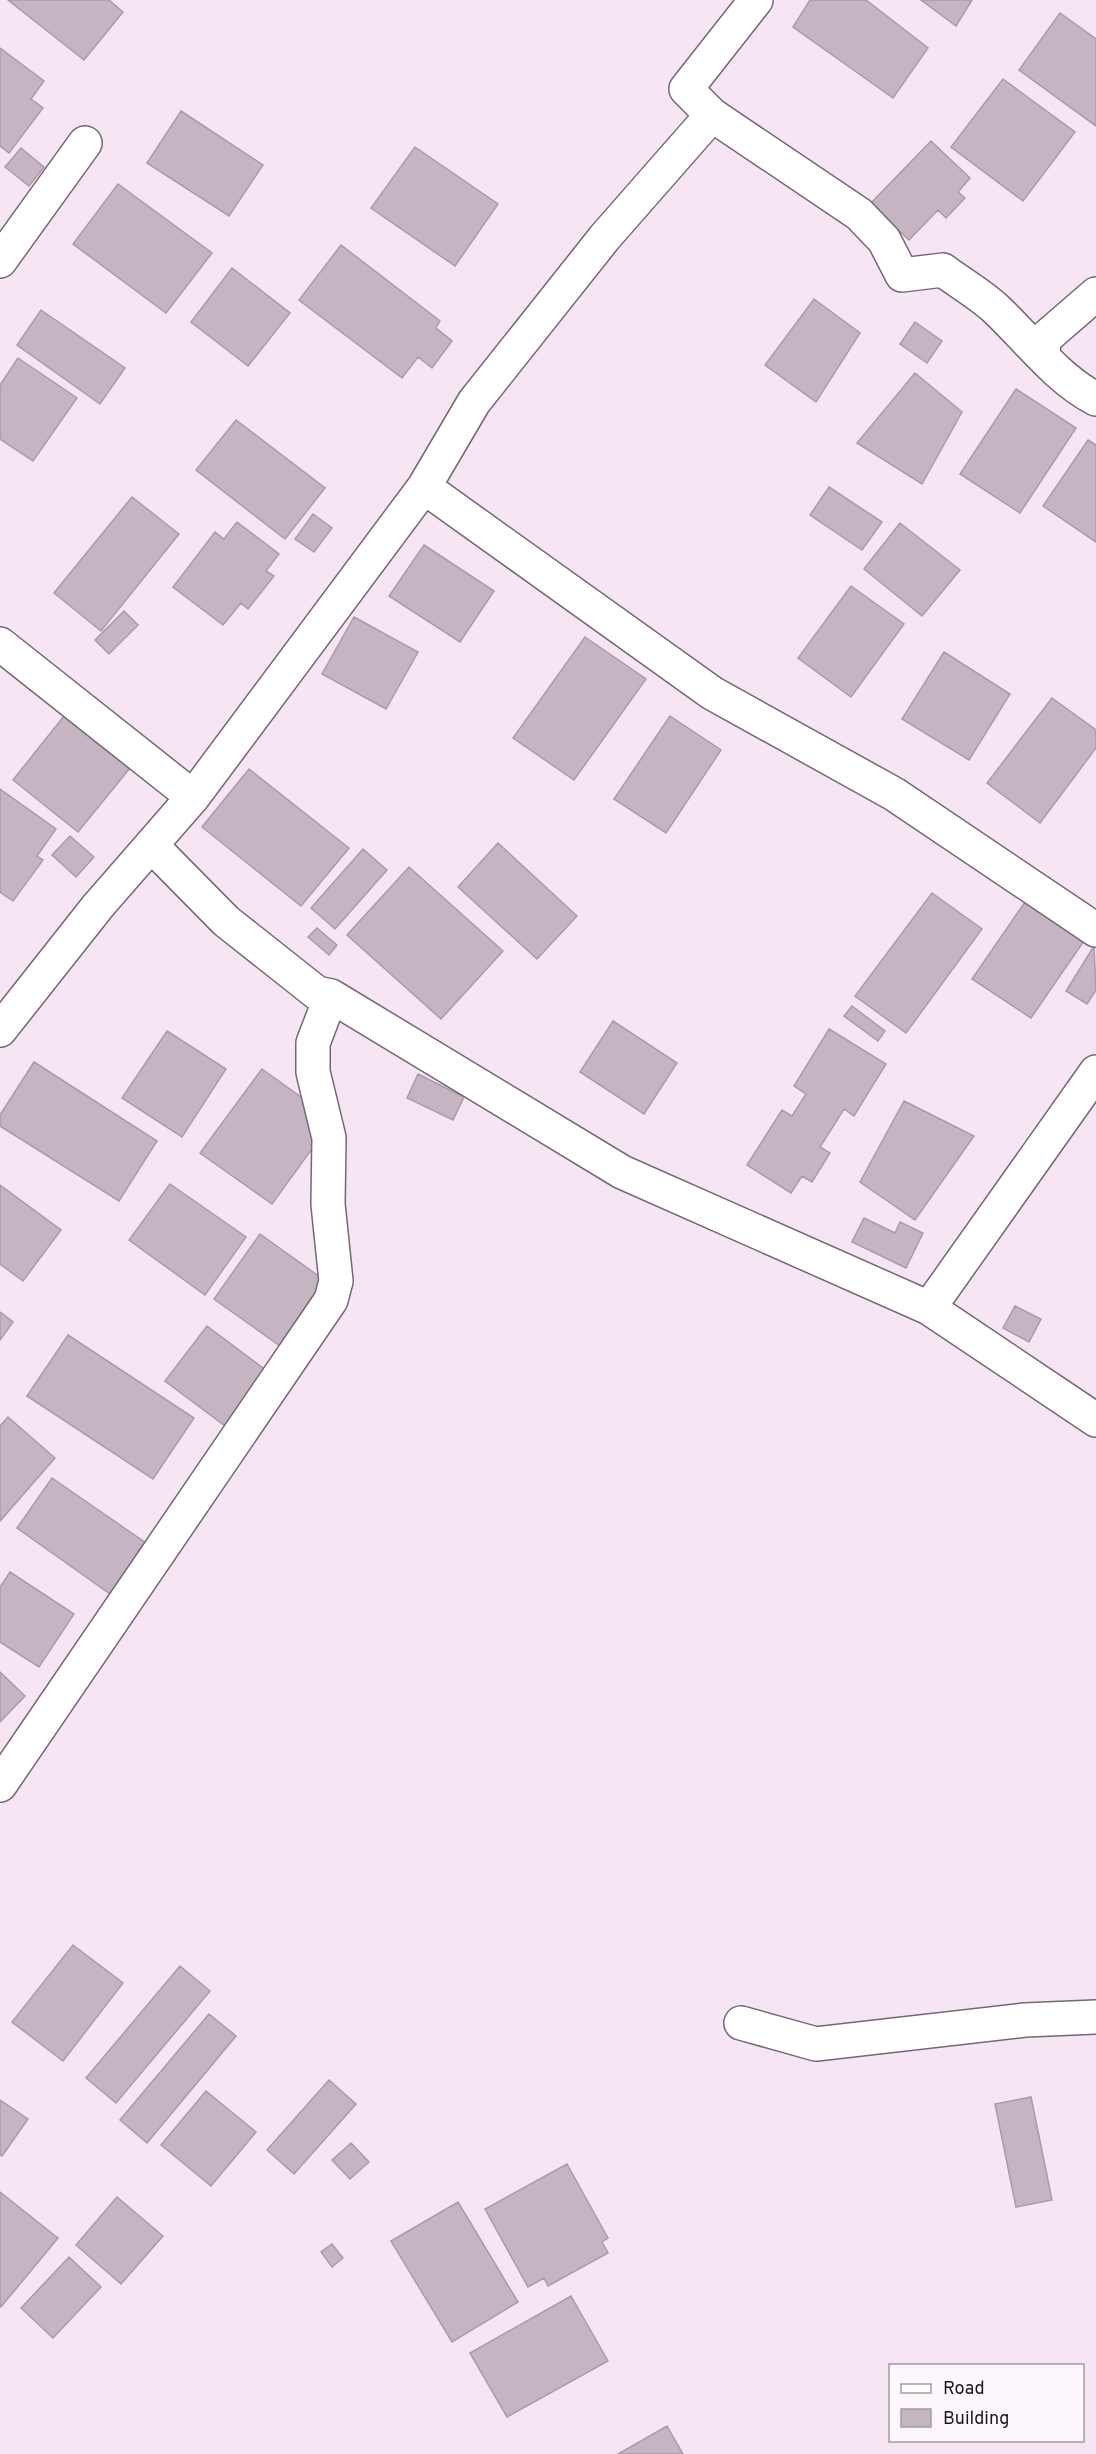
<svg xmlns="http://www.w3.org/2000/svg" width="1096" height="2454" viewBox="0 0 1096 2454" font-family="Overpass,sans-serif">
  <rect width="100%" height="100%" fill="#f6e5f3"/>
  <path fill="#c5b4c2" stroke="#ab9aa8" stroke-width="1.5" d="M8 0H109L123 12 84 60Z
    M810 0H866L928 48 893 98 793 27Z
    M921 0H972L956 26Z
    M1060 13 1096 39V126L1019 70Z
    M0 48 44 81 31 99 43 108 9 153 0 146Z
    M1003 79 1075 132 1023 201 951 147Z
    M181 111 263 165 229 216 147 163Z
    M931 141 970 178 958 192 965 198 946 218 938 210 909 240 870 204Z
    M415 147 498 204 455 266 371 208Z
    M21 148 44 167 29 186 5 167Z
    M118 184 212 253 166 313 73 244Z
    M341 245 440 321 436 328 452 341 432 368 418 357 402 378 299 300Z
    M232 268 290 313 248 366 191 322Z
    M814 299 860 333 816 402 765 365Z
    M41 310 125 368 100 404 17 345Z
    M915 322 942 341 927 363 900 344Z
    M18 358 77 398 33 461 0 439V385Z
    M915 373 962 412 922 484 857 443Z
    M1016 389 1076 428 1020 513 960 474Z
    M236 420 325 488 285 539 196 470Z
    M1088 440 1096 445V542L1043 506Z
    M829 487 882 522 862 550 810 515Z
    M132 497 179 534 101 631 54 593Z
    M313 514 332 528 314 552 295 539Z
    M237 522 279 554 266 571 274 576 248 609 241 603 223 625 173 587 215 532 224 539Z
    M900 523 960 570 922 616 864 569Z
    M424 545 494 591 460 642 389 596Z
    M851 586 904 624 851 697 798 658Z
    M124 611 138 625 109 654 95 640Z
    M354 617 418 652 386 709 322 674Z
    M585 637 646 679 574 780 513 738Z
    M944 652 1010 694 969 760 902 719Z
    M1052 698 1096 730V748L1040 823 987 783Z
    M68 711 134 763 78 832 13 780Z
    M670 716 721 750 666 833 614 799Z
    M249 769 349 848 301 906 202 827Z
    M0 789 56 829 37 856 43 860 13 901 0 892Z
    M70 836 94 857 76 877 52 855Z
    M498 843 577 916 537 959 458 887Z
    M363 849 387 870 335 929 311 908Z
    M409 867 503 951 441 1019 347 935Z
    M932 893 982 929 906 1033 855 996Z
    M1027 899 1086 938 1031 1018 972 979Z
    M317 928 337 945 329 955 308 937Z
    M1094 946 1096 990 1087 1004 1066 991Z
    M852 1006 885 1031 878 1041 844 1016Z
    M613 1021 677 1063 644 1114 580 1072Z
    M829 1029 886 1064 854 1116 844 1109 820 1147 830 1153 812 1182 802 1176 791 1193 747 1165 782 1110 792 1116 806 1094 794 1086Z
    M167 1031 226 1069 182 1137 122 1098Z
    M34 1062 157 1141 119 1201 0 1126V1115Z
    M262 1069 333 1120 272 1204 200 1153Z
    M418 1074 464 1097 453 1120 407 1098Z
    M904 1101 974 1136 915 1220 860 1182Z
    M170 1184 246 1237 205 1295 129 1240Z
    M0 1185 61 1230 23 1281 0 1264Z
    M864 1218 895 1233 900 1222 923 1233 906 1268 852 1242Z
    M260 1234 327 1282 280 1346 214 1299Z
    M1015 1306 1041 1319 1029 1342 1003 1328Z
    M0 1312 13 1322 0 1340Z
    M207 1326 267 1371 225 1426 165 1381Z
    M68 1335 194 1418 153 1479 27 1396Z
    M8 1417 55 1458 0 1521V1426Z
    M52 1478 146 1543 110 1594 17 1528Z
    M10 1572 74 1614 39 1667 0 1642V1587Z
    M0 1672 25 1696 0 1722Z
    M73 1945 123 1983 63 2061 12 2022Z
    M180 1966 210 1991 116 2103 86 2078Z
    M209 2014 236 2036 147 2143 120 2120Z
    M329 2080 356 2104 294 2174 267 2150Z
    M206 2091 256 2132 211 2186 161 2145Z
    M1031 2097 1052 2200 1016 2207 995 2104Z
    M0 2100 28 2119 2 2156 0 2155Z
    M351 2143 369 2162 350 2179 332 2160Z
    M567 2164 608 2238 602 2242 608 2253 548 2286 544 2278 528 2287 485 2209Z
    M0 2192 58 2238 1 2307 0 2306Z
    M117 2197 163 2236 121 2284 76 2245Z
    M458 2202 518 2302 452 2342 391 2241Z
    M332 2244 343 2258 332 2267 321 2252Z
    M69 2257 101 2287 53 2338 21 2308Z
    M571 2296 608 2361 507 2417 470 2353Z
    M667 2426 683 2454H618Z"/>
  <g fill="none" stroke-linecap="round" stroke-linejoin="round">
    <g stroke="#766774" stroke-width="36">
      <path id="street" d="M712 115 859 214 884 240 902 275 943 270C960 283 980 294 996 309 1027 338 1057 379 1096 399
        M0 261 85 143
        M1043 356 1044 339 1096 294
        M424 487 712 693 894 794 1096 930
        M0 644 193 797
        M151 845 226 921 317 993 331 996 622 1172 929 1308 1096 1420
        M0 1030 98 906 193 797 424 487 474 402 605 237 712 115 686 89 756 0
        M929 1308 1096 1072
        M0 1785 331 1300 336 1281 328 1204 329 1138 313 1072V1043L331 996
        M741 2023 816 2044 1025 2020 1096 2017"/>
    </g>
    <use href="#street" stroke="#fff" stroke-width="33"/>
  </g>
  <rect x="889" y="2364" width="195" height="78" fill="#fdf6fc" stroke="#a39da2" stroke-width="1.5"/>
  <rect x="901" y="2384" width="30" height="9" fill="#ffffff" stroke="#a39da2" stroke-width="1.5"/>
  <text x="943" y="2394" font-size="18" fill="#1d171c">Road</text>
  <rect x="901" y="2409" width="30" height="18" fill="#c5b4c2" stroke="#a39da2" stroke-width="1.5"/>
  <text x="943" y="2424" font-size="18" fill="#1d171c">Building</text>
</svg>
